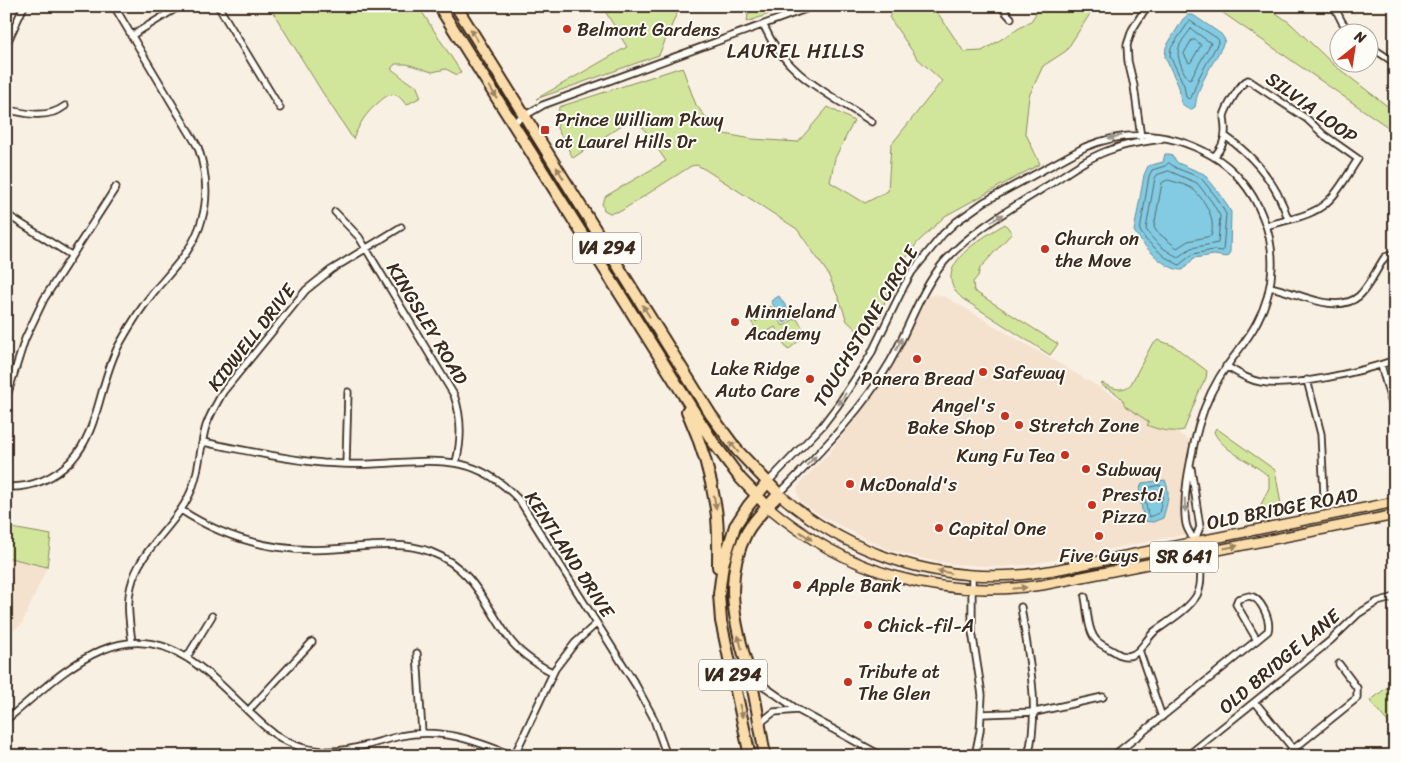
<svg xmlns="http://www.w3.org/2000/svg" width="1401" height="762" viewBox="0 0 1401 762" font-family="Sriracha,sans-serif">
  <rect width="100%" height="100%" fill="#f9f0e4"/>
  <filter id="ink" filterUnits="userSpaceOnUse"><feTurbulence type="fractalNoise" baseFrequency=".02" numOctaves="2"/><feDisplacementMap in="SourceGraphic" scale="10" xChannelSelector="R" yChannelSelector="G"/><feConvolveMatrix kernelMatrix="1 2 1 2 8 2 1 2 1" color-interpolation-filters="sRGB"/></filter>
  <g filter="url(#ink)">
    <path fill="#f4e2ce" d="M936 294 946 297 1194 443 1186 485 1188 534 1028 565 999 567 953 564 919 558 884 548 823 517 801 502 798 496 797 489 802 481 830 452 880 384 901 349 922 302 927 297Z
      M6 557 47 567 22 624 6 636Z"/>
    <path fill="#d2e69b" stroke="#86885c" d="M269 6H418L461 72 457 75 446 69 432 72 407 64H395L391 69C400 74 406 83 416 85L421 97 406 105C396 90 390 92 378 103 365 114 360 123 353 139L321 90Z
      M602 6H680L659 55 536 99 627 47Z
      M749 6H767L769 14 747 22Z
      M897 6H933L964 52 982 51 1031 21 1041 6H1095L1066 51 1043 66 1029 96 1025 132 1040 164 945 216 917 243 892 278 880 317 872 330 866 335 861 334 847 321 840 301 827 272 797 229 706 170 697 165 691 166 621 211 610 213 604 210 602 203 606 196 666 161 635 116 573 158 557 128 559 107 682 67 696 105 719 133 752 139 798 142 828 107 854 121 835 158 830 182 865 203 888 191 891 145 942 81 917 58 889 17Z
      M1213 6H1275L1276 13 1290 23 1334 65 1386 105 1395 110V132Z
      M1005 224 1012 233 980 268 978 276 973 282 974 291 1058 344 1050 355 963 299C927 269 980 239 1005 224Z
      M771 306 783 326 796 318 807 334 788 350 775 332 777 330 775 327 760 336 751 321 754 319 756 322 765 315 763 312Z
      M1158 340 1174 346 1207 371 1206 378 1198 394 1184 430C1172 433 1158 430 1147 425L1149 422 1125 406C1122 394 1111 391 1101 385L1102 383C1112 388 1122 393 1131 384L1151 346Z
      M1216 428 1275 470 1282 510 1263 514 1257 513 1269 488V477C1253 461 1224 453 1214 432Z
      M6 527 51 535 47 567 6 557Z
      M1395 681V723L1391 726 1370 701Z"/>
    <path fill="#82cbe3" stroke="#668b94" d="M1188 15H1193L1221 34 1225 40C1215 63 1198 81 1195 107L1190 110 1181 103 1179 87 1165 57 1166 47 1183 19Z
      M1165 154H1170L1178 163 1204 174 1221 195 1231 212 1230 252 1227 257 1214 255 1194 258 1183 270C1166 271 1142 245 1134 231L1144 175 1148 166 1163 162Z
      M779 296 793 317 784 323 771 301Z
      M1165 480C1171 493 1167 504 1163 518L1153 522 1144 521 1139 492 1142 483Z"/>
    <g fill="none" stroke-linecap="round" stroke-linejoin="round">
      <path stroke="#576a6d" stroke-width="1" d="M1190 21 1217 38 1219 41 1198 79 1191 98 1189 99 1186 97 1184 85 1170 56 1171 48Z
        M1191 29 1211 43 1191 78 1189 79C1185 75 1183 71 1181 65 1174 49 1181 42 1191 29Z
        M1192 40H1195L1201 45 1191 62 1189 63 1184 54Z
        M1169 163 1176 168 1201 178 1217 198 1226 214 1223 251 1213 250 1193 254 1179 265 1165 257 1146 240 1140 231 1149 176 1152 170 1165 166Z
        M1169 171 1197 183 1212 202 1220 216 1218 243 1191 248 1178 257C1166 251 1152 241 1146 229L1155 178 1157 175Z
        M1168 180C1175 182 1188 185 1194 190 1206 202 1216 219 1211 236L1188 241 1177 248 1156 231 1154 227 1162 183Z
        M1160 485 1164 489 1159 513 1150 517 1148 515 1144 493 1145 489Z"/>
      <g stroke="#3b2a1e" stroke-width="9">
        <path id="street" d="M218 6 280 108
          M1000 6 1011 18
          M1334 6 1342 22 1351 32
          M764 26C786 76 828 93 872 122
          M131 36 180 6
          M6 45 24 6
          M1368 45 1395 63
          M6 109C25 114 48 119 65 106
          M512 123 543 105 814 6
          M1225 136C1255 157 1277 184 1288 219
          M1141 138 1134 86 1128 61 1127 45 1132 30 1147 6
          M1214 157C1221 149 1226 139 1225 128 1225 124 1224 120 1224 116 1226 108 1240 83 1248 80L1307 119 1324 135 1358 159C1345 178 1334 203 1312 212 1298 219 1281 221 1266 226
          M335 212 359 237 454 395C462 418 462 439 456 462
          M6 214 71 255
          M1270 287C1295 291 1336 316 1359 296 1369 287 1377 268 1385 257L1395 254
          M1381 365 1395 415
          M1226 366C1238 373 1248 380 1261 382 1292 388 1364 371 1395 360
          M1307 380 1321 434 1324 494
          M6 399 25 339 44 299 116 187
          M203 442C242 450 282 459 323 463 339 464 356 465 372 464 434 461 474 451 520 501L637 687 653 717 667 756
          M346 464 348 392
          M1191 468 1200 527 1194 542
          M767 483 822 426 838 405 870 356 904 286 912 272 943 234 956 222 984 202 1085 147C1129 129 1170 132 1211 155 1234 168 1252 190 1262 215 1277 249 1275 289 1257 322 1247 342 1231 358 1219 378 1207 398 1199 421 1194 444 1189 468 1184 491 1185 515 1186 530 1188 528 1194 541 1200 553 1204 582 1197 595 1188 610 1169 621 1155 631 1147 638 1142 650 1134 654 1127 658 1121 656 1115 652 1110 649 1103 646 1098 642 1087 632 1088 611 1085 597
          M6 487C32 488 53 479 71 461 100 430 99 382 119 345 130 325 142 306 157 288 175 267 195 247 202 219 209 195 206 171 198 147L114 6
          M779 494C819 453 861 412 890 362 909 329 919 292 944 262 973 229 1014 207 1050 184 1070 171 1090 156 1113 149 1128 143 1145 142 1161 139
          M181 510C227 540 278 553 333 549 364 547 401 540 431 552 473 568 484 603 508 637 519 653 536 664 552 672
          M972 575V631L982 695 980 731 975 756
          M1249 596C1261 597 1271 620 1268 631L1257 640 1236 604 1238 599Z
          M1021 607C1028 656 1041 707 1028 756
          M132 643C130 624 126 604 131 586 140 547 180 524 193 486 200 467 200 446 206 426 210 414 217 403 223 392L306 290 331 270 401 227
          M1139 650 1162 717
          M417 653 422 733
          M187 657 212 616
          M752 676 758 682 798 710 882 756
          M1255 702 1299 756
          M248 711 312 642
          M982 714 1035 712 1103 697
          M6 720C58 678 116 612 187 658 208 671 225 689 242 705 263 726 283 746 314 750 343 755 372 743 400 736 441 727 476 741 514 756L555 669 575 643 597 623
          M760 723 774 712 798 710
          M97 756 102 752
          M297 756 300 747
          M1113 756 1257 640
          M1187 756 1303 663 1331 640 1358 614 1377 602 1395 597
          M1285 756 1357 698V688L1339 664"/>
      </g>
      <g stroke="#3b2a1e" stroke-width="12">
        <path id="primary" d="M779 494C845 552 930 581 1018 575 1035 574 1053 570 1070 567L1395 502
          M767 506C848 574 938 600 1042 585L1395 515"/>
      </g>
      <g stroke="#3b2a1e" stroke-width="14">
        <path id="highway" d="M439 6 713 442 740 478 767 506
          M456 6 711 415 737 450 779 494C768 506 755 518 747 532 720 584 738 632 752 684 757 708 761 732 765 756
          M687 411C701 442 711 475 716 509 719 528 718 548 718 567
          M750 756 721 621 719 594 723 564 735 526 748 506 767 483"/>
      </g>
      <use href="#street" stroke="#fdfcf7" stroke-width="5.5"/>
      <use href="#primary" stroke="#fbddab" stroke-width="9"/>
      <use href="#highway" stroke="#fbddab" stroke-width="10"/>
    </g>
    <defs><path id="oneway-solid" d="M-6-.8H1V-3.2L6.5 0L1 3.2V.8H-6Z" transform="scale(1.25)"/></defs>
    <g fill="#9b8464">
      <use href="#oneway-solid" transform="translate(474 35) rotate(-122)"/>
      <use href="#oneway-solid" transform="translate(493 92) rotate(58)"/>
      <use href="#oneway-solid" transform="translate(560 173) rotate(-122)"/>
      <use href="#oneway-solid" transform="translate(646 311) rotate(-122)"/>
      <use href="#oneway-solid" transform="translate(734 447) rotate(-129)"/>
      <use href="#oneway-solid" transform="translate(715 502) rotate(80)"/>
      <use href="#oneway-solid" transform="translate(806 536) rotate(33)"/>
      <use href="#oneway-solid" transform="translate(1231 547) rotate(-11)"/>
      <use href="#oneway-solid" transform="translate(944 572) rotate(-171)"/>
      <use href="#oneway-solid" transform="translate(1020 588) rotate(-6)"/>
      <use href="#oneway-solid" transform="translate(740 642) rotate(-105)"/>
      <use href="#oneway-solid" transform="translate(741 711) rotate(77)"/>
    </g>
    <g fill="#9c938a">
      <use href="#oneway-solid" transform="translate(1115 137) rotate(167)"/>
      <use href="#oneway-solid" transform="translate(997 218) rotate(-33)"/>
      <use href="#oneway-solid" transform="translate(899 344) rotate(-65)"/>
      <use href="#oneway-solid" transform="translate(842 399) rotate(123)"/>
      <use href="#oneway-solid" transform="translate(811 461) rotate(-45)"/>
      <use href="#oneway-solid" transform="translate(1185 505) rotate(89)"/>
    </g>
  </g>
  <g fill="#c8321e" stroke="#fdfcf7" stroke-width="2">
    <circle cx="567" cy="29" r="5"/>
    <rect x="540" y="125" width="10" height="10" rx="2.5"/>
    <circle cx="1045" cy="249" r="5"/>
    <circle cx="735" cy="322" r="5"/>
    <circle cx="917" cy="359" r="5"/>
    <circle cx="983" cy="372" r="5"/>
    <circle cx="810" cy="379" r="5"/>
    <circle cx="1005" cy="416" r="5"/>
    <circle cx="1019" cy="425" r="5"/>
    <circle cx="1065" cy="455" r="5"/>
    <circle cx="1086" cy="469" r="5"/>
    <circle cx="850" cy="484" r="5"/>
    <circle cx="1092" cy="505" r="5"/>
    <circle cx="939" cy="528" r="5"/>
    <circle cx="1099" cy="536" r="5"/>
    <circle cx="797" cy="585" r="5"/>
    <circle cx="868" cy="625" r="5"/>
    <circle cx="848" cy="682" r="5"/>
  </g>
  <g text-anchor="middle" stroke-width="4" stroke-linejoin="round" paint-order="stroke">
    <g fill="#fdfcf7" stroke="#75695f" stroke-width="1">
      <rect x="573" y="232.5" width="68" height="31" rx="4"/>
      <rect x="1150" y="541.5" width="68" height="31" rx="4"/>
      <rect x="699" y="659.5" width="68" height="31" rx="4"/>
    </g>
    <g font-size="18" font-weight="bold" fill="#3b2a1e">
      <text x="607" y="254">VA 294</text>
      <text x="1184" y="563">SR 641</text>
      <text x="733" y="681">VA 294</text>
    </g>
    <g font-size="19" fill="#3b2a1e" stroke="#fdfcf7" text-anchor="start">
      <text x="577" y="36">Belmont Gardens</text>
      <text x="555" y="126">Prince William Pkwy<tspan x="555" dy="22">at Laurel Hills Dr</tspan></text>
      <text x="1055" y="245">Church on<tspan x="1055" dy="22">the Move</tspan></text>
      <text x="745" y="318">Minnieland<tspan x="745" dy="22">Academy</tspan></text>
      <text x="800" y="375" text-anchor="end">Lake Ridge<tspan x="800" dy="22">Auto Care</tspan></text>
      <text x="993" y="379">Safeway</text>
      <text x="917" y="385" text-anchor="middle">Panera Bread</text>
      <text x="995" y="412" text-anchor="end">Angel's<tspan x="995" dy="22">Bake Shop</tspan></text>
      <text x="1029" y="432">Stretch Zone</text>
      <text x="1055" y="462" text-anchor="end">Kung Fu Tea</text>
      <text x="1096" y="476">Subway</text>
      <text x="860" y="491">McDonald's</text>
      <text x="1102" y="501">Presto!<tspan x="1102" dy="22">Pizza</tspan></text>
      <text x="949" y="535">Capital One</text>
      <text x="1099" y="562" text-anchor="middle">Five Guys</text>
      <text x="807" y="592">Apple Bank</text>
      <text x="878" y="632">Chick-fil-A</text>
      <text x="858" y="678">Tribute at<tspan x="858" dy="22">The Glen</tspan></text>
    </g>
    <g font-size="19" fill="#3b2a1e" stroke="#fdfcf7">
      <text transform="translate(1312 107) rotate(36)" y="7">SILVIA LOOP</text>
      <text transform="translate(428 323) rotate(59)" y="7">KINGSLEY ROAD</text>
      <text transform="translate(865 326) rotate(-59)" y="7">TOUCHSTONE CIRCLE</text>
      <text transform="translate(251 337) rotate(-52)" y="7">KIDWELL DRIVE</text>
      <text transform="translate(1282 508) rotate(-11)" y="7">OLD BRIDGE ROAD</text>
      <text transform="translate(570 554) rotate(57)" y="7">KENTLAND DRIVE</text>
      <text transform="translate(1279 661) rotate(-40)" y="7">OLD BRIDGE LANE</text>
    </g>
    <g font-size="20" letter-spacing="1" fill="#3b2a1e" stroke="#fdfcf7">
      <text x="796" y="58">LAUREL HILLS</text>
    </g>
  </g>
  <rect width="1401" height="762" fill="none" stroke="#fdfcf7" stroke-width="25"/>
  <rect x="12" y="12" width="1376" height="737" fill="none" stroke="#3b2a1e" stroke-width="2" filter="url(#ink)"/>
  <g transform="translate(1354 48) rotate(30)"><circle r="24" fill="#fdfcf7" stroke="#afa8a0"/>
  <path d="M0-4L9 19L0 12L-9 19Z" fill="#c8321e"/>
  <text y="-8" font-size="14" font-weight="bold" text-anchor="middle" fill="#3b2a1e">N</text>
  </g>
</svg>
